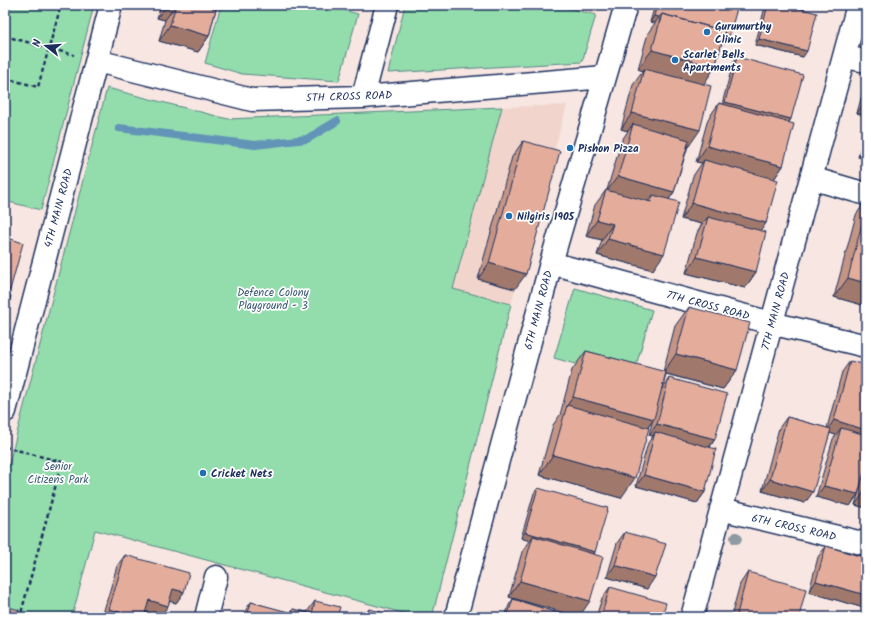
<svg xmlns="http://www.w3.org/2000/svg" width="871" height="622" viewBox="0 0 871 622" font-family="Kalam,sans-serif">
  <rect width="100%" height="100%" fill="#f7e6e1"/>
  <filter id="ink" filterUnits="userSpaceOnUse"><feTurbulence type="fractalNoise" baseFrequency=".025" numOctaves="2"/><feDisplacementMap in="SourceGraphic" scale="8" xChannelSelector="R" yChannelSelector="G"/><feConvolveMatrix kernelMatrix="1 2 1 2 8 2 1 2 1" color-interpolation-filters="sRGB"/></filter>
  <g filter="url(#ink)">
    <path fill="#f1d5cc" d="M557 5H598L596 15Z
      M567 105 511 304 453 289 502 107Z"/>
    <path fill="#93dcac" stroke="#578685" d="M5 5H94L41 210 5 201Z
      M221 5H325L358 14 339 81 242 74 205 63Z
      M405 5H557L596 15 582 62 388 73Z
      M107 88 228 119 502 107 453 289 511 304 432 617H418L95 530 72 617H5V479Z
      M575 288 652 310 632 380 554 358Z"/>
    <g fill="none" stroke-linecap="round" stroke-linejoin="round">
      <path stroke="#6294b8" stroke-width="8" d="M119 128 255 145 307 139 337 121"/>
      <g stroke="#1b2f5e" stroke-width="25">
        <path id="minor" d="M845 57 866 61
          M97 61 252 100 363 97 605 77
          M363 97 387 5
          M811 178 866 194
          M551 263 771 323 866 346
          M5 411 111 5
          M721 509 866 544
          M206 617 216 577
          M456 617 551 263 626 5
          M692 617 858 5"/>
      </g>
      <path stroke="#1b2f5e" stroke-width="2.5" stroke-dasharray="4 3" stroke-linecap="butt" d="M5 36 74 55
        M5 78 38 87 61 5
        M5 447 62 462 20 617"/>
      <use href="#minor" stroke="#fff" stroke-width="22"/>
    </g>
    <circle fill="#8e99a4" cx="736" cy="538" r="6"/>
    <path fill="#c49585" stroke="#1b2f5e" d="M161 5H217L209 36 198 52 159 41 165 20 157 18Z
      M655 5H738L725 43 722 42 715 67 703 84 689 146H688L674 192 669 199 653 270 597 255 602 240 586 236 595 205 606 190H607L622 140 628 131 621 129 633 85 643 71 638 69 648 33 655 23 650 22Z
      M766 5H786L803 57 755 45 765 7Z
      M737 57 791 119 789 122 783 166 774 179 766 223 761 230 756 272 745 288 686 273 697 233 702 224 681 219 693 176 702 163 696 162 708 119 719 103 722 104 733 63Z
      M866 80V116L857 113Z
      M866 129V159L858 157Z
      M523 141 515 289 478 279 512 157Z
      M866 200V306L834 297 856 215Z
      M689 307 737 370 723 389 666 374 662 389 669 378 715 439 710 447 705 492 697 503 636 486 648 443 653 436 649 435 653 419 648 428 621 498 539 475 553 425 560 415 572 370 586 351 663 372 675 326Z
      M850 361 858 494 850 506 816 497 833 439 836 435 830 433 805 503 762 491 779 428 787 417 827 428 842 372Z
      M866 465V508L855 505Z
      M538 488 595 552 594 554 579 617 509 597 522 552 530 541 521 538 534 493Z
      M625 532 647 589 607 577 617 543Z
      M826 546 866 558V604L864 608 809 592 818 557Z
      M125 555 184 592 176 603 170 601 160 617 145 613 144 617H102L117 566Z
      M748 572 799 617H731L740 584Z
      M610 587 662 617H596L602 598Z
      M513 599 571 617H505L509 605Z
      M315 601 337 617H241L251 602 290 613 293 609 307 612Z
      M369 609 398 617H363Z"/>
    <path fill="#a0796c" stroke="#1b2f5e" d="M167 5H176L165 20 157 18Z
      M654 16 659 17 655 23 650 22Z
      M660 18 729 37 725 43 659 24Z
      M170 25 209 36 198 52 159 41Z
      M759 39 807 51 803 57 755 45Z
      M652 50 715 67 702 87 644 69 643 71 638 69Z
      M725 102 791 119 787 124 721 107Z
      M865 102H866V116L857 113Z
      M632 113 700 130 689 146 631 131 633 124 628 131 621 129Z
      M707 146 783 166 772 182 704 160 702 163 696 162Z
      M866 146V159L858 157Z
      M618 176 674 192 663 208 653 195 647 203 607 191Z
      M692 203 766 223 755 239 708 217 702 224 681 219Z
      M597 220 613 224 602 240 586 236Z
      M608 239 664 254 653 270 597 255Z
      M697 257 756 272 745 288 686 273Z
      M489 263 526 274 515 289 478 279Z
      M848 278 866 283V306L834 297Z
      M5 289 10 290 5 297Z
      M676 354 737 370 723 389 663 373Z
      M573 397 654 419 640 438 566 407Z
      M834 420 866 430V442L841 428 836 435 826 432Z
      M657 424 715 439 707 450 655 432 653 436 649 435Z
      M553 455 635 478 621 498 539 475Z
      M644 475 705 492 697 503 636 486Z
      M770 479 813 492 805 503 762 491Z
      M824 486 858 494 850 506 816 497Z
      M863 494 866 495V508L855 505Z
      M525 532 595 552 591 558 533 536 530 541 521 538Z
      M615 565 655 577 647 589 607 577Z
      M520 581 590 601 579 617 509 597Z
      M816 581 866 595V604L864 608 809 592Z
      M173 589 184 592 176 603 165 600Z
      M149 600 168 606 160 617 141 611Z
      M109 609 135 617H103Z
      M737 614 748 617H734Z"/>
    <path fill="#e4ad9b" stroke="#1b2f5e" d="M176 5H217L209 36 170 25Z
      M657 5H738L729 37 724 36 725 31 662 14 659 17 654 16Z
      M768 5H786L817 13 807 51 759 39Z
      M662 14 725 31 715 67 652 50Z
      M737 57 803 75 791 119 725 102Z
      M644 69 711 86 700 130 632 113Z
      M719 103 794 124 783 166 707 146Z
      M633 124 689 140 674 192 618 176Z
      M523 141 560 151 526 274 489 263Z
      M704 160 778 180 766 223 692 203Z
      M606 190 651 202 653 195 679 202 664 254 608 239 613 224 597 220Z
      M866 208V283L848 278Z
      M708 217 766 232 756 272 697 257Z
      M5 237 23 243 10 290 5 289Z
      M5 295 11 296 5 316Z
      M689 307 750 323 737 370 676 354Z
      M586 351 666 372 654 419 573 397Z
      M850 361 866 365V430L834 420Z
      M669 378 727 394 715 439 657 424Z
      M567 405 649 428 635 478 553 455Z
      M787 417 831 429 813 492 770 479Z
      M841 428 866 435V465L858 494 824 486Z
      M655 432 716 449 705 492 644 475Z
      M866 483V495L863 494Z
      M538 488 608 508 595 552 525 532Z
      M625 532 666 544 655 577 615 565Z
      M533 536 603 557 590 601 520 581Z
      M826 546 866 558V595L816 581Z
      M125 555 189 573 184 592 173 589 168 606 149 600 144 617H135L109 609Z
      M748 572 806 589 799 617H748L737 614Z
      M610 587 666 603 662 617H601Z
      M513 599 571 617H507Z
      M315 601 340 607 337 617H247L251 602 292 613 293 609 312 614Z
      M5 606 19 610 17 617H5Z
      M369 609 398 617H366Z
      M103 615 112 617H103Z"/>
  </g>
  <g fill="#1f6fb2" stroke="#fff" stroke-width="1.5">
    <circle cx="707" cy="32" r="4"/>
    <circle cx="675" cy="60" r="4"/>
    <circle cx="570" cy="148" r="4"/>
    <circle cx="509" cy="216" r="4"/>
    <circle cx="203" cy="473" r="4"/>
  </g>
  <g text-anchor="middle" stroke-width="3.5" stroke-linejoin="round" paint-order="stroke">
    <g font-size="11" font-weight="bold" fill="#1b2f5e" stroke="#fff" text-anchor="start">
      <text x="715" y="30">Gurumurthy<tspan x="715" dy="13">Clinic</tspan></text>
      <text x="683" y="58">Scarlet Bells<tspan x="683" dy="13">Apartments</tspan></text>
      <text x="578" y="152">Pishon Pizza</text>
      <text x="517" y="220">Nilgiris 1905</text>
      <text x="211" y="477">Cricket Nets</text>
    </g>
    <g font-size="11" fill="#1b2f5e" stroke="#fff">
      <text transform="translate(349 96) rotate(-2)" y="4">5TH CROSS ROAD</text>
      <text transform="translate(58 208) rotate(-75)" y="4">4TH MAIN ROAD</text>
      <text transform="translate(708 305) rotate(15)" y="4">7TH CROSS ROAD</text>
      <text transform="translate(538 310) rotate(-75)" y="4">6TH MAIN ROAD</text>
      <text transform="translate(775 311) rotate(-75)" y="4">7TH MAIN ROAD</text>
      <text transform="translate(794 527) rotate(13)" y="4">6TH CROSS ROAD</text>
    </g>
    <g font-size="11" fill="#395a72" stroke="#fff">
      <text x="273" y="296">Defence Colony<tspan x="273" dy="13">Playground - 3</tspan></text>
      <text x="58" y="470">Senior<tspan x="58" dy="13">Citizens Park</tspan></text>
    </g>
  </g>
  <rect width="871" height="622" fill="none" stroke="#fff" stroke-width="20"/>
  <rect x="10" y="10" width="851" height="602" fill="none" stroke="#1b2f5e" stroke-width="1.5" filter="url(#ink)"/>
  <g transform="translate(46 46) rotate(287)" stroke="#ffffff" stroke-width="3" paint-order="stroke">
  <path d="M0-3L7 15L0 10L-7 15Z" fill="#1b2f5e"/>
  <text y="-6" font-size="11" font-weight="bold" text-anchor="middle" fill="#1b2f5e">N</text>
  </g>
</svg>
